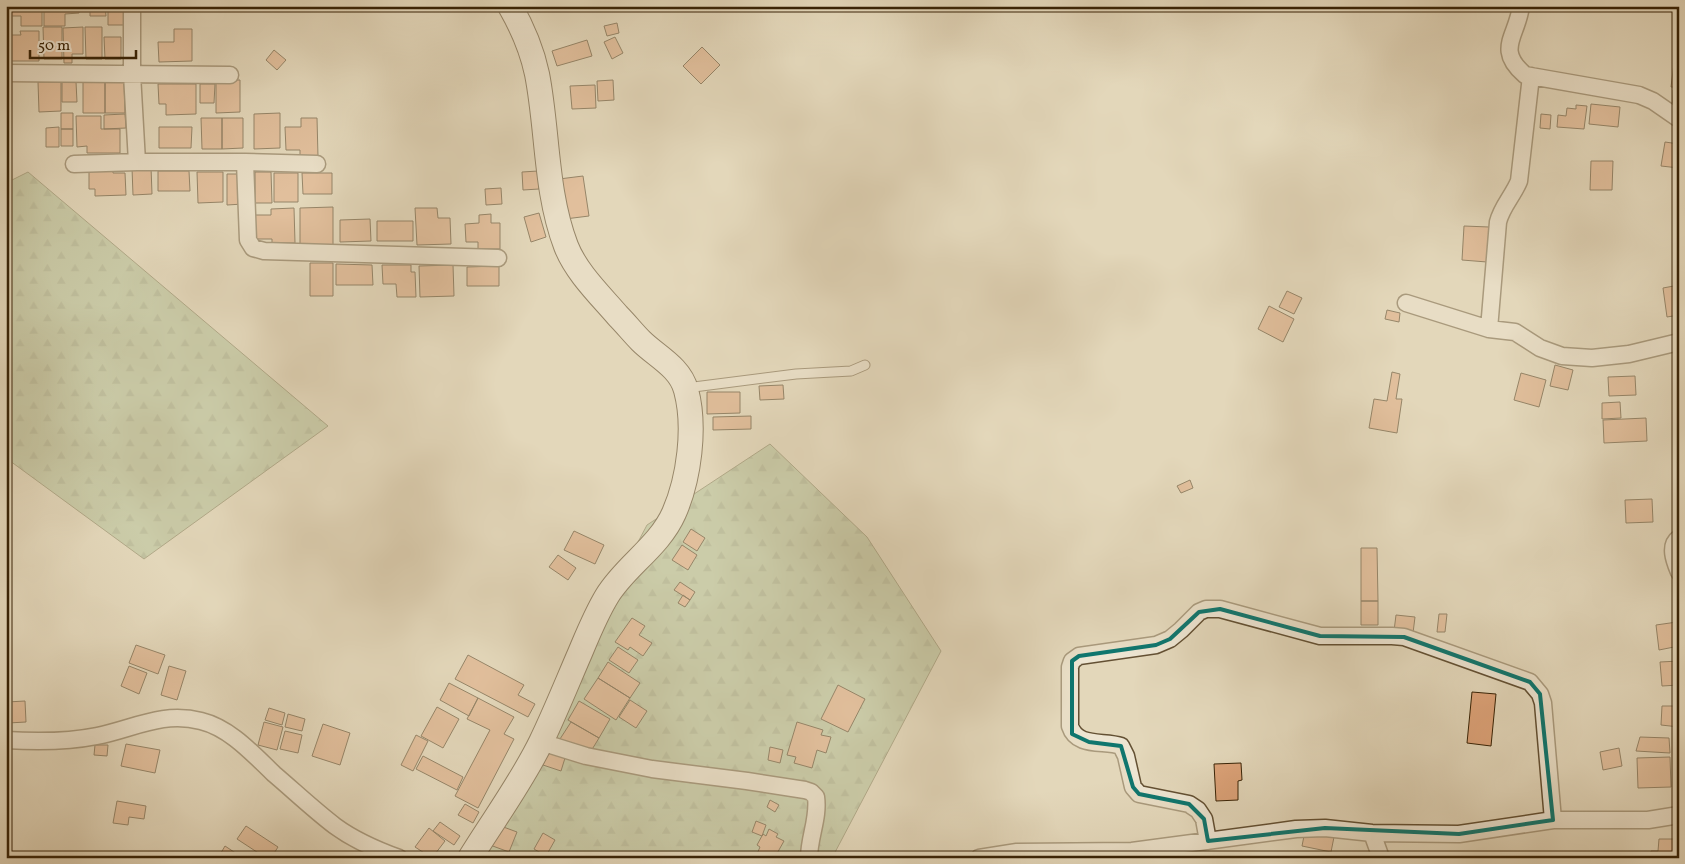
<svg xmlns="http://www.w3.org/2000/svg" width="1685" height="864" viewBox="0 0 1685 864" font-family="Vollkorn,serif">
  <defs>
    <pattern id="forest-firs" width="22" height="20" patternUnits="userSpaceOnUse" patternTransform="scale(1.25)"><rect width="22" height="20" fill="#aebf94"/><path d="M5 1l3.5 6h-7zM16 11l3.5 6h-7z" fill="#96a47e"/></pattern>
  </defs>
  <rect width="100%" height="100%" fill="#e3d7ba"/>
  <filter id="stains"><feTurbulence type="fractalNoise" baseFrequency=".004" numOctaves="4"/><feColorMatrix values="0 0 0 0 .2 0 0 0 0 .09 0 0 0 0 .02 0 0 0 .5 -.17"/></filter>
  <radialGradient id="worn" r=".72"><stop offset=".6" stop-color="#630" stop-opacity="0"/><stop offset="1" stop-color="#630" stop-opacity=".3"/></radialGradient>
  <path fill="url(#forest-firs)" stroke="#73714d" d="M28 172 328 426 144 559 6 458V183Z
    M770 444 867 537 941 651 832 858H480L473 854 647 525Z"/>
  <path fill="#dda379" stroke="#382306" d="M6 6H37V10H42V26H21V16H6Z
    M44 6H79V13L65 14V26H44Z
    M90 6H105L106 16H90Z
    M108 6H126L127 25H108Z
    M617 23 619 33 607 36 604 26Z
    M43 27H62V59H44Z
    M83 27V54H72V63H64L63 28Z
    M85 27H102V59H86Z
    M174 29H192V61L159 62 158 42H174Z
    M20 31H39V61H6V35H21Z
    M104 37H121V59H105Z
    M615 37 623 53 612 59 604 42Z
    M587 40 592 56 557 66 552 51Z
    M702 47 720 65 701 84 683 66Z
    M274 50 286 60 277 70 266 60Z
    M1674 63H1679V87H1671Z
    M105 80H124L125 113H105Z
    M105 80V113H83V81Z
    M216 80H240V112L216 113Z
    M613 80 614 100 598 101 597 81Z
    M38 82H61V111L39 112Z
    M62 82H76L77 102H62Z
    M158 84H196V114L166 115V104H159Z
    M200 84H215L214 103H200Z
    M595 85 596 108 572 109 570 86Z
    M1673 90 1679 91V114H1672Z
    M1591 104 1620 107 1618 127 1589 124Z
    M1576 105 1587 106 1584 129 1557 127 1558 115 1566 116 1567 108 1576 109Z
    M61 113H73V129H61Z
    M280 113V148L254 149V114Z
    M125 114 126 128 104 129V115Z
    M1541 114 1551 115 1550 129 1540 128Z
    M76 116H101V129H120V153H87V146L77 147Z
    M201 118H222V149H202Z
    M222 118H243V148L222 149Z
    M301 118H317L318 157H300V150H286L285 127H301Z
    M59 127V147H46V128Z
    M159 127H192L191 148H159Z
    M61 129H73V146H61Z
    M1665 142 1679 144V168L1661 166Z
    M1591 161H1613L1612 190H1590Z
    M151 167 152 194 133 195 132 168Z
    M113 170V173H125L126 195 95 196V189H89V171Z
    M158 171H189L190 191H158Z
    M538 171 539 189 523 190 522 172Z
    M197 172H223V202L198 203Z
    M255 172H271L272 203H255Z
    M274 173H298V202H274Z
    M302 173H332V194H303Z
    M227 174H242L243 204 227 205Z
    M583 176 589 216 565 219 559 179Z
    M501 188 502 204 486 205 485 189Z
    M333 207V245H300V208Z
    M294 208 295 243H272V239H255V215H271V209Z
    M415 208H437L438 218H450L451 244 417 245Z
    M539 213 546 237 531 242 524 217Z
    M491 214V223H500V249H478V242H466L465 224 479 223V215Z
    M370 219 371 241 340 242V220Z
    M377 221H413V241H377Z
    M1464 226 1489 227 1487 262 1462 260Z
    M310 263H333V296H310Z
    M336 264 372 265 373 285H336Z
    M382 265H411V272H415L416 297H397L396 284H383Z
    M453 265 454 296 420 297 419 266Z
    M499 266V286H467V267Z
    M1679 285V315L1667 317 1663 288Z
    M1287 291 1302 298 1294 314 1279 307Z
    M1269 306 1294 319 1283 342 1258 329Z
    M1387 310 1400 313 1399 322 1385 319Z
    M1555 365 1573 370 1568 390 1550 386Z
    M1392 372 1400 374 1396 399H1402L1397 433 1369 428 1374 399 1387 401Z
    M1521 373 1546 380 1539 407 1514 400Z
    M1635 376 1636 395 1609 396 1608 377Z
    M783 385 784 399 760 400 759 386Z
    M707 392H740V413L707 414Z
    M1620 402 1621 418 1602 419V403Z
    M751 416V429L713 430V417Z
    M1646 418 1647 441 1604 443 1603 420Z
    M1190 480 1193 488 1181 493 1177 486Z
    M1652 499 1653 522 1626 523 1625 500Z
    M691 529 705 538 697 551 683 542Z
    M574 531 604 545 595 564 564 550Z
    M682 545 697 555 688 570 672 560Z
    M1361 548H1377L1378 601H1361Z
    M558 555 576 568 568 580 549 567Z
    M680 582 695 592 690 600 674 590Z
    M683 595 690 600 685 607 678 603Z
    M1361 601H1378V625H1361Z
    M1439 614H1447L1445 632H1437Z
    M1396 615 1415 617 1413 633 1394 631Z
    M632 618 645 626 639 635 652 643 643 656 630 647 628 650 615 642Z
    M1677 622 1679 629V646L1659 650 1656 625Z
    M136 645 165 655 158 674 129 663Z
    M618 647 638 660 629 673 609 660Z
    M468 655 524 685 518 695 535 704 528 717 455 679Z
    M1679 661V685L1662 686 1660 662Z
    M608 662 640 683 630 698 598 678Z
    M129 666 147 673 139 694 121 686Z
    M169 666 186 671 177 700 161 695Z
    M598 678 630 698 616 720 584 699Z
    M449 683 478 698 469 716 440 700Z
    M838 685 865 699 848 732 821 719Z
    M1472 692 1496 694 1491 746 1467 743Z
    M478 698 514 717 504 734 514 739 478 808 455 796 490 730 467 719Z
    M630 700 647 711 636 728 619 717Z
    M25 701 26 722 8 723 7 702Z
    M579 701 610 719 599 738 568 720Z
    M1662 706H1679V727L1661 725Z
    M437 707 459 719 443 748 421 736Z
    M269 708 285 713 282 725 265 720Z
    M288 714 305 719 302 731 285 727Z
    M264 722 283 727 277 750 258 745Z
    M571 722 599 738 588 756 560 739Z
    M797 722 823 730 821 735 831 737 826 753 817 750 812 768 794 763 796 757 787 755Z
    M323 724 350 733 340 765 312 756Z
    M285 731 302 735 298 753 280 749Z
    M416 735 428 741 413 771 401 765Z
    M1640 737 1669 738 1670 753 1636 751Z
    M126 744 160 750 155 773 121 766Z
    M95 745H108L107 756 94 755Z
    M770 747 783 750 780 763 768 760Z
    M1619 748 1622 766 1603 770 1600 752Z
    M548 752 565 758 561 771 543 765Z
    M423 756 463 777 457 790 416 769Z
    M1670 757 1671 787 1638 788 1637 758Z
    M1241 763 1242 780 1238 781V800L1216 801 1214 764Z
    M770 800 779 805 775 812 767 807Z
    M117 801 146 806 144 819 129 817 128 825 113 823Z
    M465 804 479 812 473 823 458 815Z
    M756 821 766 825 762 836 752 832Z
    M440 822 460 836 454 845 433 831Z
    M498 825 517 832 509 852 490 845Z
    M246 826 278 847 271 858H266L237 839Z
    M429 828 445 841 432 858 415 847Z
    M769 829 778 834 776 837 784 841 775 857 768 853 766 858H764L757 854 760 847 757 845 763 834 766 836Z
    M1305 831 1334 837 1331 852 1302 846Z
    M543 833 555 840 546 856 534 849Z
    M1659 839H1679V858H1651V851H1658Z
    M225 846 243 858H218Z"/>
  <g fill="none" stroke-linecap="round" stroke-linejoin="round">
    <g stroke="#635033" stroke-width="11">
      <path id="lane" d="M686 388 796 374 851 371 865 365"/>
    </g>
    <g stroke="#635033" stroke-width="19">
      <path id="street" d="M132 6V74L137 162H245L317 164
        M1521 6C1517 37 1495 49 1525 75L1639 95 1653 101 1679 119
        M6 73 230 75
        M245 162 248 240 253 248 264 251 498 258
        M74 164 137 162
        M1406 303 1489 329 1515 332 1540 348 1562 356 1592 358 1629 354 1679 342
        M1489 329 1498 222C1502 206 1513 196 1519 181L1531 76
        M1679 538C1668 546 1675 562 1679 572
        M6 740C37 742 67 742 97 736 133 729 162 711 201 721 230 728 253 754 274 774 294 791 314 810 335 826 354 840 377 850 399 858
        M541 742 586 756 652 769 747 781 805 790 811 792 816 797C819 818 809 837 809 858
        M1372 833 1381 858
        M1208 841 1204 819 1198 810 1189 804 1139 794 1133 787 1126 756 1121 746C1104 740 1077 748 1070 726V667L1072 661 1079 656 1156 645 1170 639 1181 630 1199 612 1206 609H1220L1320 636H1392L1404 637 1530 682 1540 694 1543 703 1553 820
        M979 858 1017 852 1132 851 1296 829 1325 828 1372 833 1459 834 1553 820H1648L1679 815"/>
    </g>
    <g stroke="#382306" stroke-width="26">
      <path id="secondary" d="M470 858C494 819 521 783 541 742 555 713 567 683 580 653 588 634 596 614 607 596 625 566 659 547 674 513 689 479 696 427 686 390 680 367 656 356 641 341 633 333 626 324 618 316 600 295 576 272 566 246 545 191 548 130 537 74 532 50 522 27 510 6"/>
    </g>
    <use href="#lane" stroke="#ede5d2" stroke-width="9"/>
    <use href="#street" stroke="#ede5d2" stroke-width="16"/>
    <use href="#secondary" stroke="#ede5d2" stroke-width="24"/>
  </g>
  <path d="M0 0H1685V864H0ZM1220 609 1320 636 1404 637 1530 682 1540 694 1553 820 1459 834 1325 828 1208 841 1204 819 1189 804 1139 794 1133 787 1121 746 1089 742 1072 734V661L1079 656 1156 645 1170 639 1199 612Z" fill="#e3d7ba" fill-opacity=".55" fill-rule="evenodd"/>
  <path fill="none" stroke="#0f766e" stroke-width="4" stroke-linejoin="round" d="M1220 609 1320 636 1404 637 1530 682 1540 694 1553 820 1459 834 1325 828 1208 841 1204 819 1189 804 1139 794 1133 787 1121 746 1089 742 1072 734V661L1079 656 1156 645 1170 639 1199 612Z"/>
  <rect width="1685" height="864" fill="none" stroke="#e3d7ba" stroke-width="25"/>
  <rect x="8" y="8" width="1670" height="849" fill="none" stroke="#382306" stroke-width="2.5"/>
  <rect x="12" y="12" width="1660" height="839" fill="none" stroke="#382306"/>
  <path d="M30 50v8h106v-8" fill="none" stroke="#382306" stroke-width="2.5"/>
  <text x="38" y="50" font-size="15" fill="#382306" stroke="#ede5d2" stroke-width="4" paint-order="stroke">50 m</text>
  <rect width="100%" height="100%" filter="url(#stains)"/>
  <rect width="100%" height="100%" fill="url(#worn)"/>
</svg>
